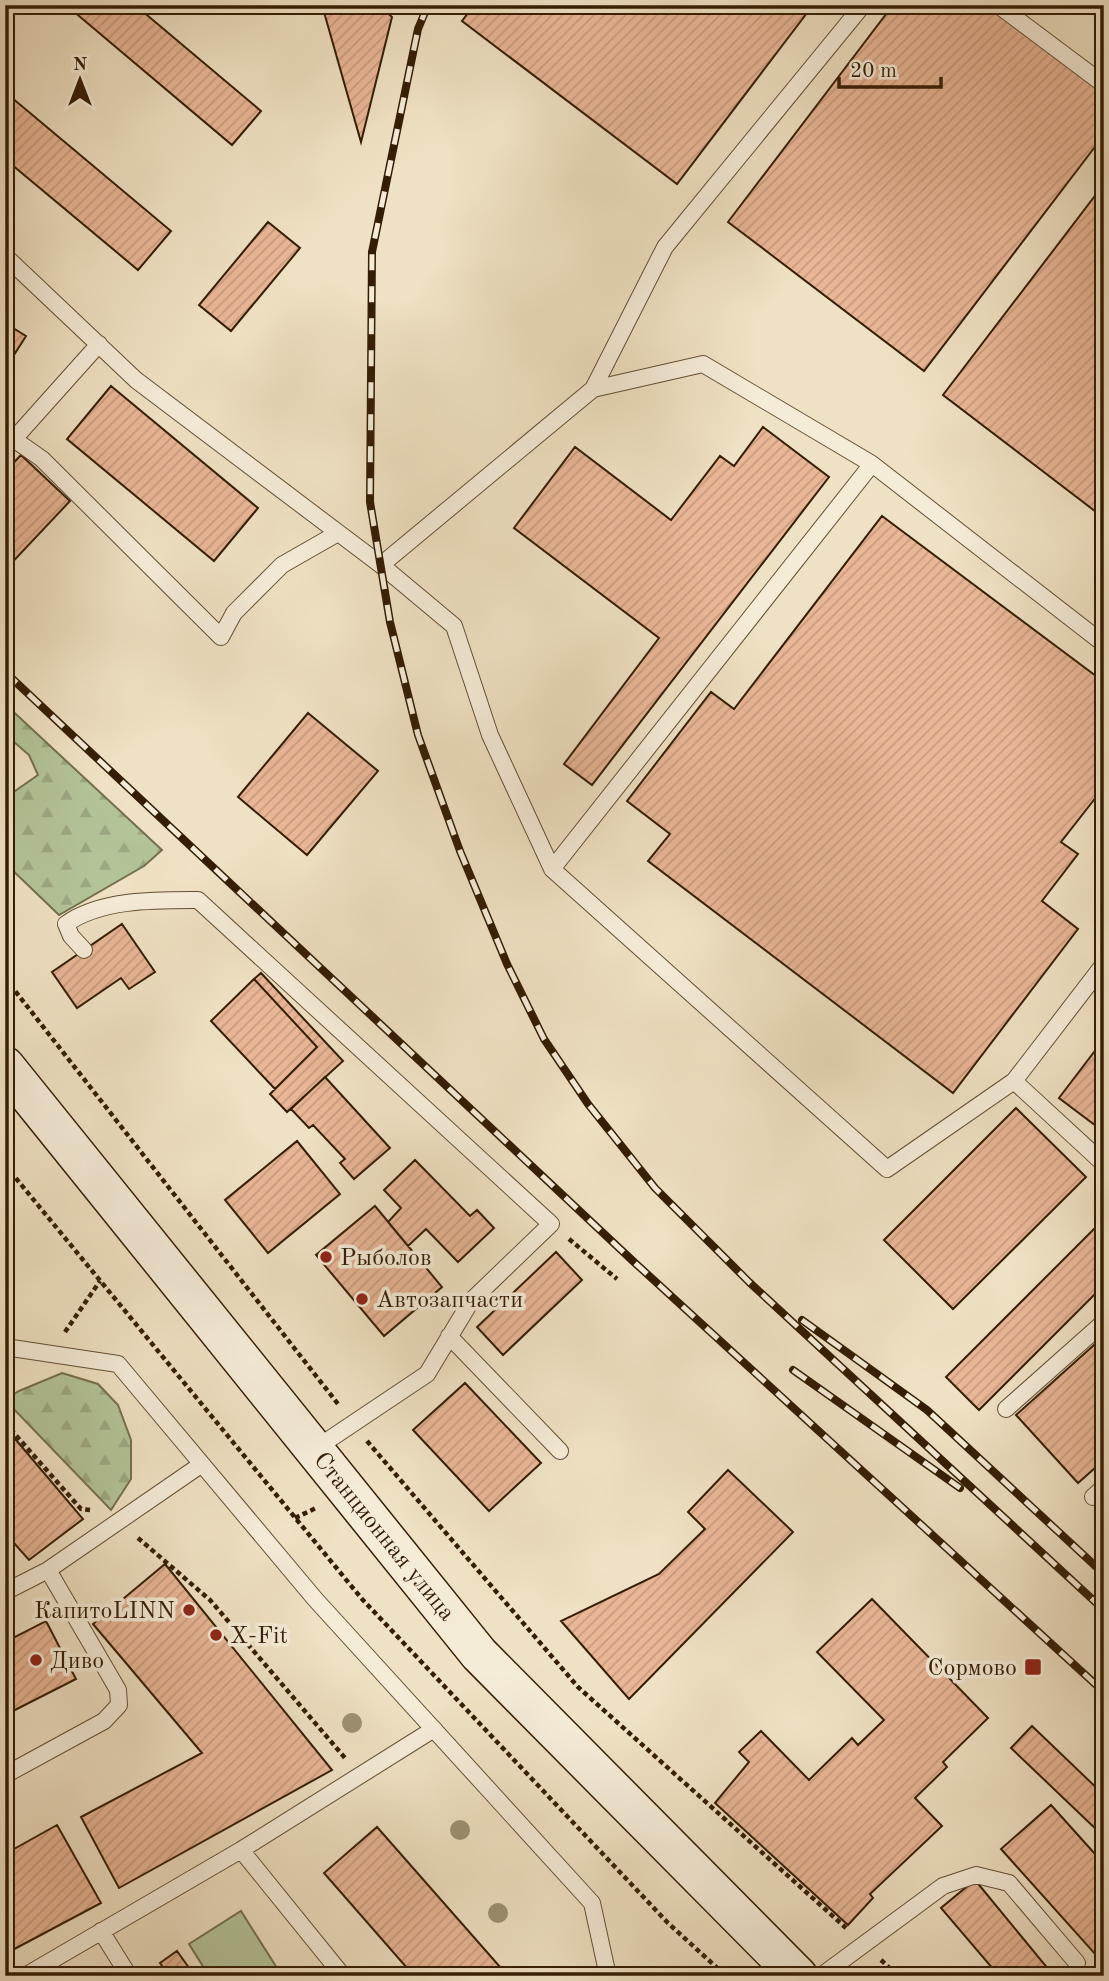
<svg xmlns="http://www.w3.org/2000/svg" width="1109" height="1981" viewBox="0 0 1109 1981" font-family="'Old Standard TT',serif">
  <defs>
    <pattern id="forest-firs" width="22" height="20" patternUnits="userSpaceOnUse" patternTransform="scale(1.75)"><rect width="22" height="20" fill="#b3c499"/><path d="M5 1l3.5 6h-7zM16 11l3.5 6h-7z" fill="#9ba882"/></pattern>
    <pattern id="building-hatch" width="6" height="6" patternUnits="userSpaceOnUse" patternTransform="scale(1.75)"><rect width="6" height="6" fill="#e9b696"/><path d="M-1 1l2-2M0 6l6-6M5 7l2-2" fill="none" stroke="#c89c80"/></pattern>
  </defs>
  <rect width="100%" height="100%" fill="#efe1c3"/>
  <filter id="stains"><feTurbulence type="fractalNoise" baseFrequency=".00286" numOctaves="4"/><feColorMatrix values="0 0 0 0 .2 0 0 0 0 .09 0 0 0 0 .02 0 0 0 .5 -.17"/></filter>
  <radialGradient id="worn" r=".72"><stop offset=".6" stop-color="#630" stop-opacity="0"/><stop offset="1" stop-color="#630" stop-opacity=".3"/></radialGradient>
  <path fill="#b3c499" stroke="#74704e" stroke-width="2" d="M241 1911 282 1976H209L189 1944Z"/>
  <path fill="url(#forest-firs)" stroke="#74704e" stroke-width="2" d="M5 704 162 850 144 866 59 915 5 863V798L38 775 29 755 5 734Z
    M62 1373 98 1384 118 1405 131 1440V1479L111 1510 5 1400 19 1391Z"/>
  <path fill="url(#building-hatch)" stroke="#341d04" stroke-width="2" d="M66 5H135L261 111 232 145Z
    M322 5H379L392 17 361 142Z
    M474 5H813L677 184 462 21Z
    M893 5H987L1104 94V135L924 371 728 222Z
    M5 92 171 231 138 270 5 159Z
    M1104 184V518L943 395Z
    M268 222 300 248 231 331 199 305Z
    M5 323 26 336 5 369Z
    M111 386 258 508 214 561 67 439Z
    M763 427 829 477 592 785 564 764 659 638 514 528 575 447 671 520 720 456 734 466Z
    M21 455 70 501 5 570V472Z
    M882 516 1104 682V787L1061 842 1078 854 1042 901 1078 929 953 1093 648 861 670 834 627 801 711 692 734 709Z
    M308 713 378 771 307 855 238 797Z
    M122 924 155 972 129 989 121 978 77 1008 52 972Z
    M261 973 343 1061 287 1112 270 1094 317 1047 254 979Z
    M254 979 317 1047 275 1089 211 1021Z
    M1104 1039V1132L1059 1098Z
    M325 1077 390 1148 354 1179 340 1163 345 1159 313 1125 309 1128 291 1109Z
    M1016 1108 1086 1177 953 1309 884 1240Z
    M297 1141 340 1194 268 1253 225 1200Z
    M415 1160 470 1216 477 1210 494 1228 458 1262 426 1229 408 1246 388 1222 401 1208 384 1190Z
    M375 1206 442 1287 384 1336 316 1255Z
    M1104 1219V1285L979 1410 946 1377Z
    M556 1252 582 1280 503 1355 477 1327Z
    M1104 1336V1460L1078 1483 1016 1415Z
    M465 1383 541 1463 489 1511 413 1430Z
    M5 1427 83 1519 29 1560 5 1533Z
    M728 1470 793 1532 629 1699 561 1621 659 1574 705 1529 688 1512Z
    M165 1564 332 1770 119 1888 81 1817 202 1753 93 1624Z
    M872 1599 988 1718 943 1762 947 1767 915 1798 942 1826 870 1894 873 1898 848 1925 715 1803 749 1762 739 1752 761 1731 809 1780 852 1738 858 1745 884 1720 817 1652Z
    M46 1621 76 1679 5 1715V1642Z
    M1032 1726 1104 1795V1828L1100 1833 1011 1748Z
    M1051 1805 1104 1864V1964L1001 1849Z
    M57 1825 101 1903 5 1954V1854Z
    M377 1827 508 1976H414L324 1873Z
    M975 1880 1054 1976H999L941 1908Z
    M177 1951 192 1972 186 1976H169L160 1963Z"/>
  <g fill="none" stroke-linecap="round" stroke-linejoin="round">
    <g stroke="#634e34" stroke-width="18">
      <path id="lane" d="M998 5 1102 83
        M5 256 136 380 381 565 593 389 703 364 872 464
        M593 389 665 247 863 5
        M5 433 42 459 221 637 234 613 282 565 338 533
        M14 439 99 344
        M381 565 454 626 490 735 552 869
        M1104 644 872 464 552 869 887 1169 1014 1081 1104 964
        M84 950 71 936 66 924C101 899 156 900 198 900L551 1224 471 1301 427 1374 315 1449
        M1014 1081 1104 1164
        M449 1336 560 1451
        M5 1347 118 1364 315 1599 592 1903 608 1976
        M1006 1409 1104 1322
        M1093 1497 1104 1487
        M5 1592 48 1570 202 1464
        M5 1775 104 1721 119 1705 118 1690 48 1570
        M241 1850 343 1976
        M101 1931 129 1976
        M25 1976 241 1850 434 1729
        M821 1976 943 1886 976 1875 1009 1883 1077 1963"/>
    </g>
    <g stroke="#341d04" stroke-width="41">
      <path id="secondary" d="M5 1066 479 1654 798 1976"/>
    </g>
    <path stroke="#341d04" stroke-width="4.5" stroke-dasharray="5 3.5" stroke-linecap="butt" d="M5 978 338 1404
      M5 1165 362 1599 668 1923 726 1976
      M569 1239 617 1279
      M65 1332 100 1281
      M5 1423 81 1509 90 1510
      M367 1441 578 1687 846 1928
      M295 1518 316 1508
      M138 1538 210 1600 345 1758
      M881 1960 898 1976"/>
    <use href="#lane" stroke="#f5ecd8" stroke-width="16"/>
    <use href="#secondary" stroke="#f5ecd8" stroke-width="38"/>
    <g stroke="#341d04" stroke-width="8">
      <path id="rail" d="M428 5 418 29 372 252 370 502 390 622 418 735 460 851 507 964 544 1039 588 1104 655 1188 749 1282 1104 1610
        M5 672 634 1262 1104 1692
        M802 1320 927 1410 1104 1574
        M793 1370 960 1488"/>
    </g>
    <use href="#rail" stroke="#f5ecd8" stroke-width="5" stroke-dasharray="16" stroke-linecap="butt"/>
  </g>
  <g fill="#9d9173">
    <circle cx="352" cy="1723" r="10"/>
    <circle cx="460" cy="1830" r="10"/>
    <circle cx="498" cy="1913" r="10"/>
  </g>
  <g fill="#8f2418" stroke="#f5ecd8" stroke-width="2.5">
    <circle cx="326" cy="1257" r="7"/>
    <circle cx="362" cy="1299" r="7"/>
    <circle cx="189" cy="1610" r="7"/>
    <circle cx="216" cy="1635" r="7"/>
    <circle cx="36" cy="1660" r="7"/>
    <rect x="1024" y="1658" width="18" height="18" rx="3.5"/>
  </g>
  <g text-anchor="middle" stroke-width="7" stroke-linejoin="round" paint-order="stroke">
    <g font-size="24" fill="#341d04" stroke="#f5ecd8" text-anchor="start">
      <text x="340" y="1265">Рыболов</text>
      <text x="376" y="1307">Автозапчасти</text>
      <text x="175" y="1618" text-anchor="end">КапитоLINN</text>
      <text x="230" y="1643">X-Fit</text>
      <text x="50" y="1668">Диво</text>
      <text x="1017" y="1675" text-anchor="end">Сормово</text>
    </g>
    <g font-size="24" fill="#341d04" stroke="#f5ecd8">
      <text transform="translate(385 1536) rotate(51)" y="8">Станционная улица</text>
    </g>
  </g>
  <rect width="1109" height="1981" fill="none" stroke="#efe1c3" stroke-width="28"/>
  <rect x="7" y="7" width="1095" height="1967" fill="none" stroke="#341d04" stroke-width="3.5"/>
  <rect x="14" y="14" width="1081" height="1953" fill="none" stroke="#341d04" stroke-width="2"/>
  <g transform="translate(80 80)" stroke="#f5ecd8" stroke-width="5" paint-order="stroke">
  <path d="M0-5L12 26L0 18L-12 26Z" fill="#341d04"/>
  <text y="-10" font-size="19" font-weight="bold" text-anchor="middle" fill="#341d04">N</text>
  </g>
  <path d="M839 77v10h102v-10" fill="none" stroke="#341d04" stroke-width="3.5"/>
  <text x="850" y="77" font-size="21" fill="#341d04" stroke="#f5ecd8" stroke-width="5" paint-order="stroke">20 m</text>
  <rect width="100%" height="100%" filter="url(#stains)"/>
  <rect width="100%" height="100%" fill="url(#worn)"/>
</svg>
